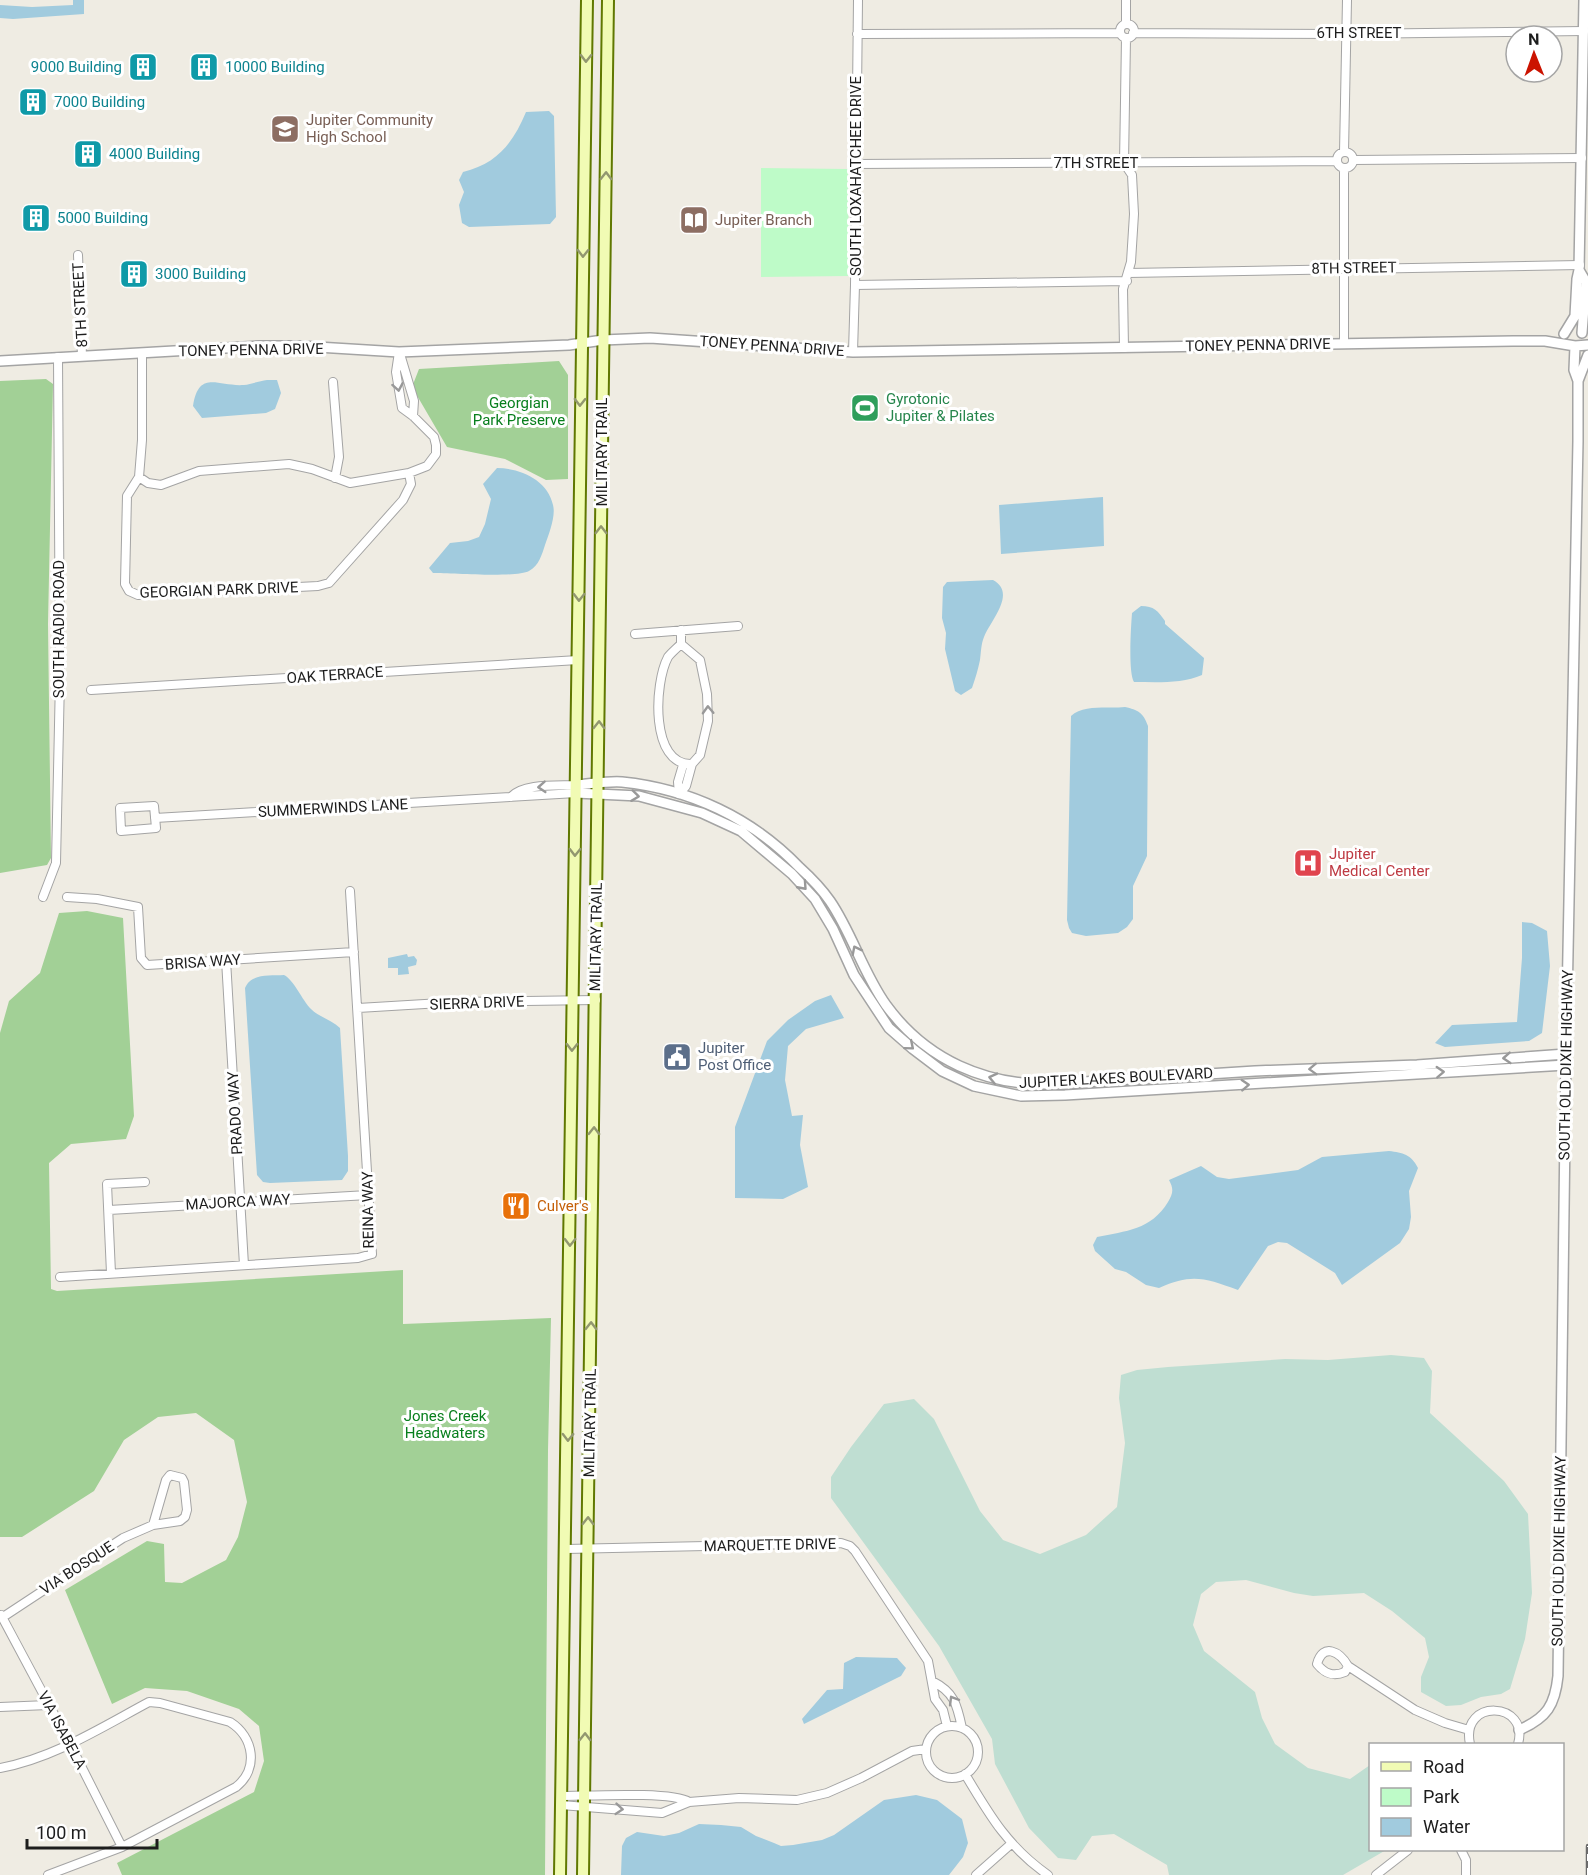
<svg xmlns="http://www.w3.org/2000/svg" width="1588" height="1875" viewBox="0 0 1588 1875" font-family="Roboto,sans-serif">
  <rect width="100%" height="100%" fill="#efece3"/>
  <path fill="#a2d096" d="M559 361 568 375V479L546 480 505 459 447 447 412 387 419 369Z
    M46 379 53 384 48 624 51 858 47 865 0 873V381Z
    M87 911 123 918 134 1116 126 1139 71 1144 49 1163 51 1289 57 1291 403 1270V1324L551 1318 548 1450 545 1875H122L117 1863 254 1792 264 1761 259 1726 239 1709 187 1691 145 1688 112 1704 65 1590 147 1541 164 1544 165 1582 182 1583 226 1560 238 1537 247 1502 234 1440 196 1413 158 1417 124 1440 94 1491 22 1537H0V1033L9 1001 40 973 59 913Z"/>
  <path fill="#bfded2" d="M1391 1355 1424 1358 1432 1371 1430 1413 1504 1481 1528 1514 1532 1593 1525 1639 1510 1689 1501 1694 1481 1697 1461 1705 1446 1706 1421 1692V1677L1429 1657 1425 1638 1392 1611 1364 1593 1313 1596 1294 1593 1246 1580 1216 1582 1201 1594 1193 1625 1204 1651 1255 1692 1262 1718 1275 1744 1308 1768 1350 1779 1370 1765V1850H1386L1343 1875H1169L1167 1865 1114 1834 1092 1836 1076 1860 1058 1858 1029 1828 995 1764 992 1739 939 1646 831 1498V1477L851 1447 884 1404 914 1399 934 1419 980 1511 1003 1540 1040 1554 1086 1535 1117 1507 1125 1443 1119 1398 1121 1375 1137 1370 1168 1367 1285 1359 1328 1360Z"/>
  <path fill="#befbc8" d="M761 168 848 169 849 276 761 277Z"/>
  <path fill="#a1cbde" d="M73 0H84V14L13 19 0 18V5L32 7 73 5Z
    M549 111 554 116 556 217 550 224 469 227 462 223 459 205 464 192 459 180 463 172C497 164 513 143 526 112Z
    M267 380H277L281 393 275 409 266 413 202 418 193 406C199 369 218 387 244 385 251 384 260 381 267 380Z
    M497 468C520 468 548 480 553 505 556 516 549 534 545 545 542 554 539 566 529 571 516 578 451 573 433 573L429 568 450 543 468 541 479 537 485 524 491 499 483 484Z
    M1103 497 1104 546 1001 554 999 505Z
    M993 580C1017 593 991 620 984 637 981 644 981 653 980 660 978 670 975 679 972 688L961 695 955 691 945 649 946 633 942 618 943 587 947 582Z
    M1141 606C1154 606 1158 611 1165 621V624L1204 658 1202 675C1182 684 1156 682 1134 682 1128 672 1131 627 1132 613Z
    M1125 707C1138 710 1143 712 1148 726L1147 856 1133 886V919L1127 927 1118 933 1086 936 1072 933 1069 928 1067 920 1071 716C1084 704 1109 709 1125 707Z
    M1522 922 1532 923 1547 931 1550 966 1542 1033 1529 1041 1445 1047 1435 1043 1452 1025 1517 1022 1522 958Z
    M407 954 408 957 414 956 417 960 416 965 408 967 409 974 398 975V968H388V958Z
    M284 975C294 980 302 1000 311 1009 319 1017 332 1020 340 1028L348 1156V1171L342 1180 270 1183 263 1182 257 1175 245 988C251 973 270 976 284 975Z
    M831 995 844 1018 806 1029 788 1046 785 1080 792 1116 803 1115 800 1145 808 1187 783 1199 735 1198V1127L767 1041 788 1020 815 1001Z
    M1389 1151C1403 1153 1411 1154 1418 1168L1409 1191 1411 1217 1409 1229 1400 1243 1342 1285 1335 1273 1287 1243 1278 1242 1268 1246 1238 1290C1205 1278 1192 1273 1159 1288L1146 1285 1126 1272 1115 1269 1095 1251 1093 1245 1097 1237C1126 1231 1151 1230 1168 1202 1173 1194 1174 1189 1169 1180L1201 1166 1217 1177 1229 1179 1298 1170 1322 1157Z
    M856 1657 897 1658 906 1668 901 1676 804 1724 802 1719 827 1690 843 1689 844 1663Z
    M916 1795 937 1800 962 1819 968 1843 963 1857 949 1875H621L622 1846 626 1838 637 1832 664 1836 679 1833 699 1824 721 1825 741 1827 756 1836 774 1843 781 1846 793 1845 822 1840 834 1835 884 1800Z"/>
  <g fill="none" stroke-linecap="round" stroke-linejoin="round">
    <g stroke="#a4a4a4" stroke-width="10">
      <path id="minor" d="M1126 24V0
        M1120 31a7 7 0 1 1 14 0a7 7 0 1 1-14 0Z
        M1133 33 1347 34 1584 31
        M857 34 1120 33
        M1337 160a8 8 0 1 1 16 0a8 8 0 1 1-16 0Z
        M1344 152 1347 0
        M1353 160 1582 158
        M856 164 1337 161
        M78 255 82 356
        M1128 273 1580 265
        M855 285 1127 281
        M1344 344V169
        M1124 348 1123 289 1131 262 1134 214 1132 175 1124 163 1126 38
        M853 352 855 285 858 0
        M142 353V440L139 477 127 496 125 584 129 591 138 595 318 586 329 583 403 500 411 484 409 473
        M400 354 414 401 413 416
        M333 382 339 457 335 478
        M139 477 148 483 161 485 199 471 289 464 312 469 350 483 409 473 427 466 436 454V445L434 437 413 416 402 408 396 372 399 352
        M681 630V644C677 648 671 653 668 657 654 683 650 766 692 764
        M635 634 738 626
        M91 690 578 660
        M679 794 686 786 692 764 700 755 708 721 707 694 700 660 681 644
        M679 794 678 782 683 765
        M511 797C523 783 558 786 576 785
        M154 806 156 828 121 831 120 808Z
        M155 818 576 793
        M43 897 56 863 60 679 58 357
        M67 897 97 899 138 907 141 958 147 965 354 952
        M226 960 244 1265
        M358 1008 458 1002 596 1000
        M109 1210 368 1195
        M111 1273 107 1184 145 1182
        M60 1277 358 1258 372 1254 350 891
        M566 1549 841 1543 850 1546 855 1551 928 1661 935 1699 943 1710 947 1726
        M1 1615 70 1744 122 1847
        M3 1617 123 1538 153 1525 180 1521 185 1517 187 1510 184 1482 182 1478 170 1475 166 1480 153 1525
        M1348 1666 1345 1672C1333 1677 1325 1674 1317 1664 1323 1642 1340 1652 1348 1666L1415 1710 1445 1723 1469 1730
        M932 1681C954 1692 957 1704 962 1728
        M0 1707 48 1705
        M926 1752a26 26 0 1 1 52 0a26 26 0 1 1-52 0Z
        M1470 1744C1460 1698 1530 1701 1518 1744
        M0 1768C54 1758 102 1727 149 1702L160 1703 230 1722C254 1737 259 1769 236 1787L122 1847 48 1875
        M965 1774C990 1816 1008 1847 1048 1875
        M561 1796C586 1796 672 1791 689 1802
        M561 1805 662 1813 689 1802 739 1798 797 1800 827 1793 861 1778 912 1751 926 1749
        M1461 1850 1466 1860V1875
        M976 1875 1011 1844
        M1376 1875 1408 1850"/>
    </g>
    <g stroke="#a4a4a4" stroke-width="12">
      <path id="tertiary" d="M1579 270 1586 282 1582 333
        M1564 334 1575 316 1577 279 1579 270 1584 0
        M0 361 259 346H301L399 352 569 345 603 340 650 338 853 352 1513 341H1545L1575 346 1588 345
        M1578 381 1588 355
        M576 785C591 784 607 781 622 782 690 789 752 818 799 867 810 877 821 888 830 901 852 933 863 973 886 1005 926 1060 986 1086 1052 1084L1255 1071 1417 1065 1566 1054
        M576 793 639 796 702 813 741 831 792 874 815 899 833 929 854 975 889 1028 913 1049 942 1071 974 1086 1021 1096 1065 1095 1566 1065
        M1519 1730C1547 1718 1555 1705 1558 1676L1566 1054 1578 441V381L1574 370 1575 346"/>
    </g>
    <g stroke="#607801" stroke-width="14">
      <path id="secondary" d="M560 1875 587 0
        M583 1875 608 0"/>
    </g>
    <use href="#minor" stroke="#fff" stroke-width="8"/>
    <use href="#tertiary" stroke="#fff" stroke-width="9"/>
    <use href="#secondary" stroke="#f1fbb4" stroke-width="10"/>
    <g stroke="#6b6b6b" stroke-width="4.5">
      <path id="rail" d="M1588 1875V1846"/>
    </g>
    <use href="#rail" stroke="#fff" stroke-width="2" stroke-dasharray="7" stroke-linecap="butt"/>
  </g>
  <defs><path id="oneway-chevron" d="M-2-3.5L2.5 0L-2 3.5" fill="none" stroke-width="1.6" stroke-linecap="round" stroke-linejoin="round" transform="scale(1.5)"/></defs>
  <g stroke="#929770">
    <use href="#oneway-chevron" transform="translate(586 58) rotate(91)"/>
    <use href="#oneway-chevron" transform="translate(606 176) rotate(-89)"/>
    <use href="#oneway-chevron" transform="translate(583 253) rotate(91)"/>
    <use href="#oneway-chevron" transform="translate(580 402) rotate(91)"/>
    <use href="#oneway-chevron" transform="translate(601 530) rotate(-90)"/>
    <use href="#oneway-chevron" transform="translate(579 597) rotate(91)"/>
    <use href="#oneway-chevron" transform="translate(599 725) rotate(-89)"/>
    <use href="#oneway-chevron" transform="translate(575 852) rotate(91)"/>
    <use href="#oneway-chevron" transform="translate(572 1047) rotate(91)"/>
    <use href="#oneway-chevron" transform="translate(594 1131) rotate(-89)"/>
    <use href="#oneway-chevron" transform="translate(570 1242) rotate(91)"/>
    <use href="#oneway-chevron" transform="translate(591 1326) rotate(-89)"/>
    <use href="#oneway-chevron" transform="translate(568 1437) rotate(91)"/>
    <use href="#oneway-chevron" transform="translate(588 1521) rotate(-89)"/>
    <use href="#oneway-chevron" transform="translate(585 1737) rotate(-89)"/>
  </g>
  <g stroke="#999">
    <use href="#oneway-chevron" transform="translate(398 387) rotate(80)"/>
    <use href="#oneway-chevron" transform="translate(708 710) rotate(-92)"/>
    <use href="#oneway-chevron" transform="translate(542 787) rotate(176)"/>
    <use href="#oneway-chevron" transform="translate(635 796) rotate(7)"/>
    <use href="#oneway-chevron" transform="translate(803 886) rotate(48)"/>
    <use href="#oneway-chevron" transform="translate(856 950) rotate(-117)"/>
    <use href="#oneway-chevron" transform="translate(910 1046) rotate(40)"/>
    <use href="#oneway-chevron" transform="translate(1507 1058) rotate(176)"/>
    <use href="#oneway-chevron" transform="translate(1313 1069) rotate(178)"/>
    <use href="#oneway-chevron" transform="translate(1440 1072) rotate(-3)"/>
    <use href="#oneway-chevron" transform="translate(993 1078) rotate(-167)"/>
    <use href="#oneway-chevron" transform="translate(1245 1085) rotate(-3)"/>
    <use href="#oneway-chevron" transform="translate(953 1700) rotate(-121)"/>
    <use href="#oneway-chevron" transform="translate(619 1809) rotate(5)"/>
  </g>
  <defs>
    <g id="building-square" transform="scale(1.5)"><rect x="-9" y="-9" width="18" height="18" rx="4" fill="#0f9aa8" stroke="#fff"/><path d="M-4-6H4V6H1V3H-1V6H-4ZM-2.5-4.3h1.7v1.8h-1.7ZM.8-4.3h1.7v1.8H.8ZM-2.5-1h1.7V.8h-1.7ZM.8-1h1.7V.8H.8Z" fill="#fff"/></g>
    <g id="school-square" transform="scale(1.5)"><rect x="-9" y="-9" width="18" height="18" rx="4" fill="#8d6e63" stroke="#fff"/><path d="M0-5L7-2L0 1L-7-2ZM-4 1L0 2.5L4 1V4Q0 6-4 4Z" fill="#fff"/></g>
    <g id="library-square" transform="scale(1.5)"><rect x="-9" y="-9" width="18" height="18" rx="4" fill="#8d6e63" stroke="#fff"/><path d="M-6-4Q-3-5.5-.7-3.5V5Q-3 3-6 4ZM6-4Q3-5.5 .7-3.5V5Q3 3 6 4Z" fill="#fff"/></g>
    <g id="stadium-square" transform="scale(1.5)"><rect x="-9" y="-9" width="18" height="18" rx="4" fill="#2e9e5b" stroke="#fff"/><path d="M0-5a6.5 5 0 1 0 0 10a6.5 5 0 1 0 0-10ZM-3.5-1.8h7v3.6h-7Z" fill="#fff"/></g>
    <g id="hospital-square" transform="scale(1.5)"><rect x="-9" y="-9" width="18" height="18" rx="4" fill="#e0444e" stroke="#fff"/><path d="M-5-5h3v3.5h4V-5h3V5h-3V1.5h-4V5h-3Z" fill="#fff"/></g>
    <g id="civic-square" transform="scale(1.5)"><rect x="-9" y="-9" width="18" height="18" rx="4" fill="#5c6f8a" stroke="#fff"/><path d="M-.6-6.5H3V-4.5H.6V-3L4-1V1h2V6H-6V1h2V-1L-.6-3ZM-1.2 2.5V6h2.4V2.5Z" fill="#fff"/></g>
    <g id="restaurant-square" transform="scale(1.5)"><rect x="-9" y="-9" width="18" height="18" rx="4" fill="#e8710a" stroke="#fff"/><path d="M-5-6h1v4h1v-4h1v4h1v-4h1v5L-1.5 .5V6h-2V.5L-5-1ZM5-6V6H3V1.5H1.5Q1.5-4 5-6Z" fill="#fff"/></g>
  </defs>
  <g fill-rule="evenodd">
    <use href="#building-square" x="143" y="67"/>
    <use href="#building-square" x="204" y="67"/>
    <use href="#building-square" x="33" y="102"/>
    <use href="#school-square" x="285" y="129"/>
    <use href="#building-square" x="88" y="154"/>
    <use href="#building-square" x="36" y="218"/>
    <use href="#library-square" x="694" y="220"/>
    <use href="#building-square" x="134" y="274"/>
    <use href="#stadium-square" x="865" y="408"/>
    <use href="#hospital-square" x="1308" y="863"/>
    <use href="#civic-square" x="677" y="1057"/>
    <use href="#restaurant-square" x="516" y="1206"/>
  </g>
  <g text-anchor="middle" stroke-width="6" stroke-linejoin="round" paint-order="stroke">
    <g font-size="15" fill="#1d1d1d" stroke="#fff">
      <text x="1359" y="38">6TH STREET</text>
      <text x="1096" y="168">7TH STREET</text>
      <text transform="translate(856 176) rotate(-90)" y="5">SOUTH LOXAHATCHEE DRIVE</text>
      <text transform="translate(1354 268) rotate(-1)" y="5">8TH STREET</text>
      <text transform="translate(80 305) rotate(-93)" y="5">8TH STREET</text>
      <text transform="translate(1258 345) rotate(-1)" y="5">TONEY PENNA DRIVE</text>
      <text transform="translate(772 346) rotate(4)" y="5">TONEY PENNA DRIVE</text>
      <text transform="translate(251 350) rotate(-1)" y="5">TONEY PENNA DRIVE</text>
      <text transform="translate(602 452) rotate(-90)" y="5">MILITARY TRAIL</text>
      <text transform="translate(219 590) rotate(-2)" y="5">GEORGIAN PARK DRIVE</text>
      <text transform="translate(59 629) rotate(-90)" y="5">SOUTH RADIO ROAD</text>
      <text transform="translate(335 675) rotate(-4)" y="5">OAK TERRACE</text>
      <text transform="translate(333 808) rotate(-3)" y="5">SUMMERWINDS LANE</text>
      <text transform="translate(596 937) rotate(-89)" y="5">MILITARY TRAIL</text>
      <text transform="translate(203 962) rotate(-4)" y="5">BRISA WAY</text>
      <text transform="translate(477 1003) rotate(-2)" y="5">SIERRA DRIVE</text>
      <text transform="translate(1566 1065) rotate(-89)" y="5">SOUTH OLD DIXIE HIGHWAY</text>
      <text transform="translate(1116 1078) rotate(-3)" y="5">JUPITER LAKES BOULEVARD</text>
      <text transform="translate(235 1113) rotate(-93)" y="5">PRADO WAY</text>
      <text transform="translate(238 1202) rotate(-3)" y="5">MAJORCA WAY</text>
      <text transform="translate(368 1210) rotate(-91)" y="5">REINA WAY</text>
      <text transform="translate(590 1423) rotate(-89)" y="5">MILITARY TRAIL</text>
      <text transform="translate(770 1545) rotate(-1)" y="5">MARQUETTE DRIVE</text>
      <text transform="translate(1559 1551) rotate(-89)" y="5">SOUTH OLD DIXIE HIGHWAY</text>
      <text transform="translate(77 1568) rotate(-33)" y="5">VIA BOSQUE</text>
      <text transform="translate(62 1730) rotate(62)" y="5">VIA ISABELA</text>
    </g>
    <g font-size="15" fill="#0d838f" stroke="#fff" text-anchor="start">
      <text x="122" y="72" text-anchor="end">9000 Building</text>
      <text x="225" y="72">10000 Building</text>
      <text x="54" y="107">7000 Building</text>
      <text x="109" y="159">4000 Building</text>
      <text x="57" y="223">5000 Building</text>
      <text x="155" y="279">3000 Building</text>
    </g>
    <g font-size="15" fill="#785e54" stroke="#fff" text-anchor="start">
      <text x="306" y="125">Jupiter Community<tspan x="306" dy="17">High School</tspan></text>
      <text x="715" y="225">Jupiter Branch</text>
    </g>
    <g font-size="15" fill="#27864d" stroke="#fff" text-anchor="start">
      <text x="886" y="404">Gyrotonic<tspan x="886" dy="17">Jupiter &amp; Pilates</tspan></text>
    </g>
    <g font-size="15" fill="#087f1d" stroke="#fff">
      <text x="519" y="408">Georgian<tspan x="519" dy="17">Park Preserve</tspan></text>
      <text x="445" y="1421">Jones Creek<tspan x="445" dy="17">Headwaters</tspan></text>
    </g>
    <g font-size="15" fill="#be3a42" stroke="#fff" text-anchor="start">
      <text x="1329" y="859">Jupiter<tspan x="1329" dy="17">Medical Center</tspan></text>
    </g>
    <g font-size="15" fill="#4e5e75" stroke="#fff" text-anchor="start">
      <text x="698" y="1053">Jupiter<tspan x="698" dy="17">Post Office</tspan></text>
    </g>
    <g font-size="15" fill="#c56008" stroke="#fff" text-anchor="start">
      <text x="537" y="1211">Culver's</text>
    </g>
  </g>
  <rect x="1369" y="1743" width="195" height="108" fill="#ffffff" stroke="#a5a5a5" stroke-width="1.5"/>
  <rect x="1381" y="1762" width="30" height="9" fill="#f1fbb4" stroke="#a5a5a5" stroke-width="1.5"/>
  <text x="1423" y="1773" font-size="18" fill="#1d1d1d">Road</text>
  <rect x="1381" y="1788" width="30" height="18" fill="#befbc8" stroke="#a5a5a5" stroke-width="1.5"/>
  <text x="1423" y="1803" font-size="18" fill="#1d1d1d">Park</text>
  <rect x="1381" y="1818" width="30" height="18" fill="#a1cbde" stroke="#a5a5a5" stroke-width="1.5"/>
  <text x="1423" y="1833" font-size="18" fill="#1d1d1d">Water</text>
  <g transform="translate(1534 54) rotate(359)"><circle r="28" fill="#ffffff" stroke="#a5a5a5" stroke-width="1.5"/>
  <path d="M0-4.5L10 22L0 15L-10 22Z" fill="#cb1300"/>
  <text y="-9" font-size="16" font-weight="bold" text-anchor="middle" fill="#1d1d1d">N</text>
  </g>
  <path d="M27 1839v9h130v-9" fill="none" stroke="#1d1d1d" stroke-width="3"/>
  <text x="36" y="1839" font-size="18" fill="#1d1d1d" stroke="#ffffff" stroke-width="4.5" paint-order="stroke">100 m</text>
</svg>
